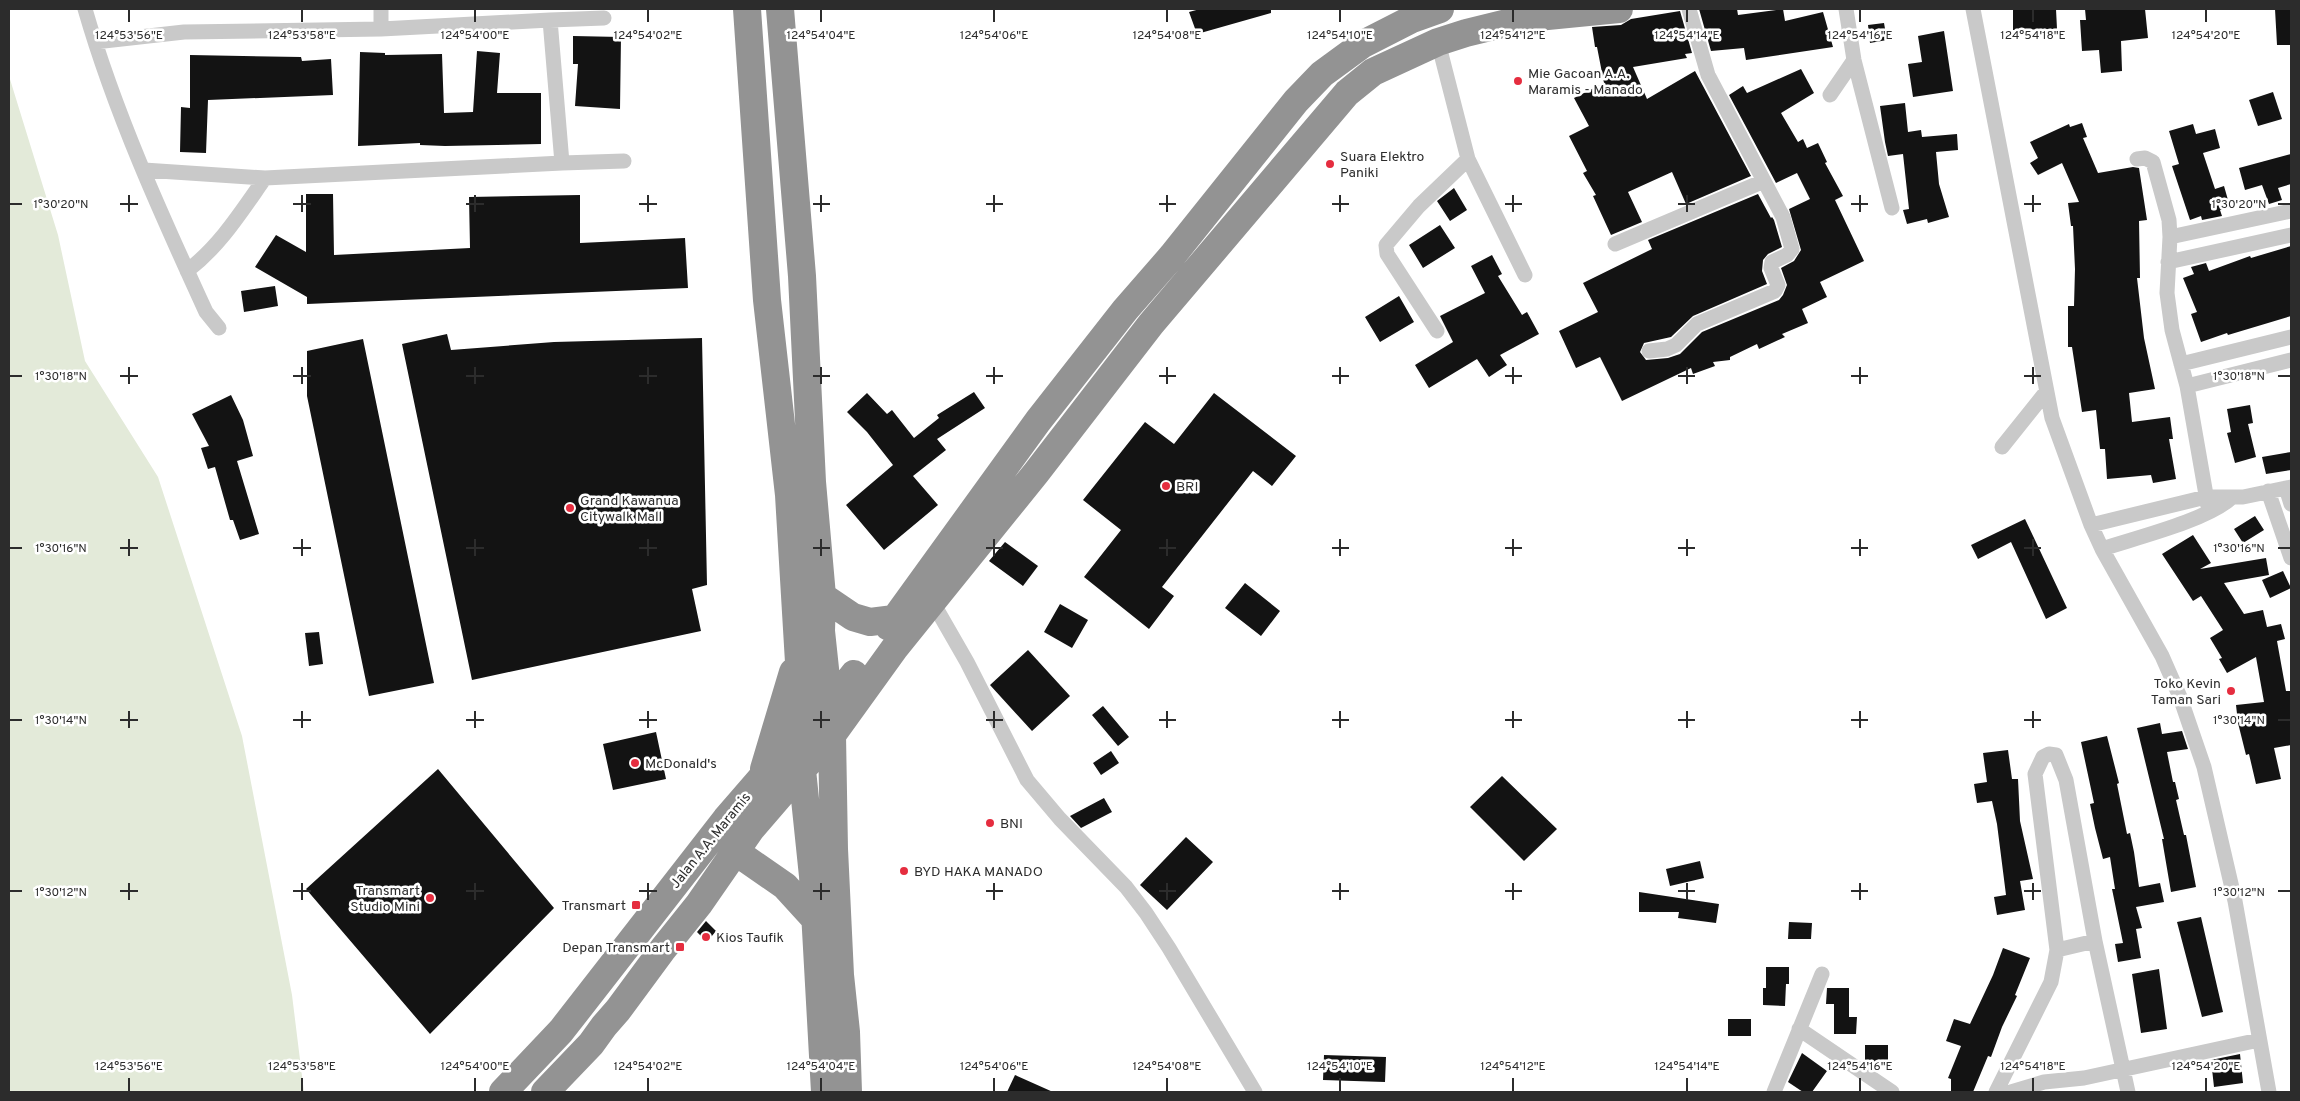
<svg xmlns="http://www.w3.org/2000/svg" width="2300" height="1101" viewBox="0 0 2300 1101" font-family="Overpass,sans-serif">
  <rect width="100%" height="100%" fill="#fff"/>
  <path fill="#e3ead9" d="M9 76 58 235 85 361 158 477 242 736 292 995 304 1092H9Z"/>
  <path fill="#131313" d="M1200 9H1271V13L1197 34 1189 12Z
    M1699 9H1737L1738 15 1783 9 1785 21 1823 12 1833 47 1746 60 1744 48 1711 51Z
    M2013 9H2056L2057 29 2013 30Z
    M2085 9H2145L2148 38 2121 41 2122 71 2101 73 2099 50 2082 51 2080 20H2086Z
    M2275 9H2291V45H2277Z
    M1680 11 1692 53 1685 54 1687 58 1633 67 1647 99 1695 71 1751 176 1686 204 1672 172 1628 192 1642 222 1611 235 1593 196 1596 195 1583 173 1587 171 1569 136 1589 126 1574 98 1604 83 1597 47H1595L1592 27 1621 25 1631 19Z
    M1884 23 1887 40 1870 43 1868 25Z
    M1944 31 1953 91 1913 97 1908 64 1922 62 1918 36Z
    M573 36 621 37 620 109 575 106 578 64H573Z
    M477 51 500 53 497 93H541V144L445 146 420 145V143L358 146 360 52 385 53V55L442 54 444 113 473 112Z
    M190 55 301 57 302 61 331 59 333 95 208 100 206 153 180 152 181 107 190 108Z
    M1801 69 1814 93 1781 113 1798 142 1803 139 1807 148 1818 143 1827 162 1825 163 1843 196 1835 200 1864 261 1820 282 1827 297 1802 309 1808 323 1782 334 1785 337 1759 349 1757 344 1730 357V360L1713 362 1715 366 1693 374 1691 368 1622 401 1600 357 1576 368 1559 331 1598 312 1583 283 1652 249 1648 240 1758 194 1771 218 1772 217 1774 220 1782 247 1768 254 1763 260 1762 271 1767 284 1693 316 1671 337 1644 343 1640 352 1646 360 1668 358 1680 354 1702 332 1779 300 1783 295 1787 285 1781 268 1794 261 1801 250 1789 209 1810 199 1797 173 1776 183 1729 95 1743 86 1747 93Z
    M2273 92 2282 119 2258 126 2249 100Z
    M1905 103 1908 132 1921 130 1922 137 1957 134 1958 150 1936 152 1939 184 1949 217 1928 223 1927 219 1907 224 1903 210 1909 209 1903 154 1888 156 1885 142 1880 106Z
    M2082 123 2087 137 2083 138 2098 173 2133 167 2139 168 2147 220 2139 221 2140 278H2137L2144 338 2155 389 2129 393 2132 422 2170 417 2173 439H2169L2176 479 2153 483 2151 475 2107 479 2105 449H2100L2096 410 2082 412 2072 347H2068V306H2074L2075 269 2073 226H2071L2068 203 2079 202 2062 163 2038 175 2030 163 2038 158 2030 142 2069 124 2070 127Z
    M2193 124 2196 134 2215 129 2220 148 2203 153 2215 189 2224 186 2230 207 2220 210 2222 216 2202 220 2201 216 2190 220 2172 166 2179 164 2169 131Z
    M2291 154V184L2278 188 2282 200 2269 204 2262 185 2245 190 2239 168Z
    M1454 188 1467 210 1450 221 1437 201Z
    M306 194H333L334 255 470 248 469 197 580 195V243L685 238 688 288 307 304V297L255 267 276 235 306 252Z
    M1440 225 1455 248 1423 268 1409 245Z
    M2291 246V316L2228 335 2227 333 2201 342 2191 314 2197 312 2183 278 2194 274 2191 267 2206 263 2209 271 2250 256 2251 258Z
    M1492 255 1502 274 1498 276 1522 315 1527 312 1539 334 1500 355 1507 365 1489 377 1477 359 1429 388 1415 365 1453 342 1440 316 1485 293 1471 266Z
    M275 286 278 306 244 312 241 291Z
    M1399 296 1414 322 1380 342 1365 317Z
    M447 334 451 350 554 342 702 338 707 585 692 589 701 631 472 680 402 344Z
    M363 339 434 683 369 696 307 396V351Z
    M974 392 985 408 937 439 946 450 913 476 938 505 884 550 846 505 893 465 867 432 847 412 867 393 887 414 892 410 914 438 939 418 937 415Z
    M1214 393 1296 456 1272 486 1253 471 1162 587 1174 596 1149 629 1084 577 1121 530 1083 500 1145 422 1174 444Z
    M231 395 243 420 253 456 237 461 259 534 240 540 233 520H230L215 467 208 469 201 448 209 446 192 414Z
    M2250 405 2253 423 2248 424 2256 457 2235 463 2227 433 2231 432 2227 409Z
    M2291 452V470L2266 474 2262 457Z
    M2255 516 2264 530 2243 543 2234 529Z
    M2025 519 2067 608 2046 619 2011 542 1978 559 1971 545Z
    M2193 535 2211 563 2200 569 2266 558 2269 575 2224 583 2244 614 2263 610 2267 627 2281 624 2285 639 2277 641 2286 691H2291V745L2274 748 2281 779 2256 784 2249 754 2246 755 2238 723 2236 705 2264 702 2256 657 2227 673 2219 659 2222 658 2210 638 2223 630 2201 596 2193 601 2162 554Z
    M1005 542 1038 566 1023 586 989 561Z
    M2283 571 2291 588 2270 598 2262 580Z
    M1245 583 1280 611 1261 636 1225 608Z
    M1060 604 1088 620 1072 648 1044 632Z
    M319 632 323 664 309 666 305 633Z
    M1028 650 1070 696 1032 731 990 685Z
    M1103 706 1129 737 1118 746 1092 715Z
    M2160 723 2162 734 2182 731 2188 749 2167 752 2173 782H2175L2179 799 2176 800 2184 835H2186L2196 887 2171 892 2162 839H2164L2137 728Z
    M656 732 666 779 613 790 603 744Z
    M2107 736 2119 783 2117 784 2127 834 2130 833 2134 852 2139 887 2160 883 2164 902 2136 907 2142 928 2136 929 2141 958 2118 962 2115 944 2123 943 2112 889H2115L2110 857 2103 859 2095 828 2090 804 2094 803 2081 742Z
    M2008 750 2012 779H2018L2020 821 2033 879 2020 881 2025 910 1997 915 1994 897 2006 895 1997 824 1992 801 1977 803 1974 784 1987 782 1983 753Z
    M1111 751 1119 763 1101 775 1093 763Z
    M438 769 554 908 430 1034 306 889Z
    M1502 776 1557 829 1524 861 1470 807Z
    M1104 798 1112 812 1081 828 1070 816Z
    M1186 837 1213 862 1167 910 1140 885Z
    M1700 861 1704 878 1670 886 1666 869Z
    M1639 892 1719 904 1716 923 1678 918 1679 912H1639Z
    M2201 917 2223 1012 2202 1017 2177 922Z
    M706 921 716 931 707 942 697 932Z
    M1789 922 1812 923 1811 939H1788Z
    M2003 948 2030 958 2015 995 2017 996 2002 1027 1991 1057 1988 1056 1973 1092H1951V1079L1948 1078 1961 1046 1946 1041 1954 1019 1970 1024 1993 975Z
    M1766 967H1789V984H1786L1785 1006 1763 1005V988H1766Z
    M2159 969 2167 1029 2141 1033 2132 974Z
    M1827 988H1849V1017H1857L1856 1034H1834V1004H1826Z
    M1728 1019H1751V1036H1728Z
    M1865 1045H1888V1062H1865Z
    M1802 1053 1827 1071 1812 1092H1803L1788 1082Z
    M2240 1054 2243 1083 2214 1087 2211 1060Z
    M1324 1055 1386 1057 1385 1082 1323 1080Z
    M1015 1075 1053 1092H1007Z"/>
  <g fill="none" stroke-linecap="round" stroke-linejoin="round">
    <path stroke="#c9c9c9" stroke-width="15" d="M85 9C115 113 161 214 206 312L219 328
      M381 9V29L550 20 562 163 624 161
      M1846 9 1854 60 1892 208
      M1973 9 2052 418 2091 525 2102 549 2162 656 2180 697 2204 767 2235 901 2269 1092
      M550 20 604 18
      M95 42 184 32 381 29
      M1438 42 1468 159 1525 275
      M1830 95 1854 60
      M2137 159 2145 158 2153 162 2169 220 2170 237 2167 293 2172 330 2187 386 2209 512
      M144 170 265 178 562 163
      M2170 237 2291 211
      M1615 244 1764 181
      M2168 262 2291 235
      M187 271C220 246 241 212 265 178
      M1437 331 1387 254 1386 245 1419 206 1468 159
      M1649 351 1667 349 1676 345 1697 324 1775 291 1778 285 1771 268 1772 262 1787 255 1792 249 1783 217 1708 75 1689 9
      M2181 364 2291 337
      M2187 386 2291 360
      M2002 447 2046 392
      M2286 488 2291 504
      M2268 491 2291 558
      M2091 525 2206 497H2243L2291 487
      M2102 549C2135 538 2208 520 2231 498
      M932 601 967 662 1027 780 1060 819 1126 887 1146 913 1169 948 1255 1092
      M2057 950 2035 774 2043 757 2049 754 2056 755 2066 780 2095 941
      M1799 1029 1892 1092
      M1774 1092 1822 974
      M1996 1092 2051 982 2057 950 2095 941 2128 1092
      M2011 1092 2044 1082 2084 1078 2259 1040"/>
    <path stroke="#939393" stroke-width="28" d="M747 9 767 300 789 495 800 679 802 770 813 876 825 1092
      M780 9 802 276 812 482 822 596 821 631 832 735 834 849 840 975 846 1032 848 1092
      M822 596 853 617 870 622 894 619
      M889 627 1038 421 1125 310 1172 256 1296 101 1322 74 1363 44 1412 19 1440 9
      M764 769 793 672
      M736 852 785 886 816 920
      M503 1092 561 1031 726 819 803 730 829 706 854 674
      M545 1092 591 1044 604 1026 618 1010 663 949 699 904 751 829 832 735 894 649 1036 473 1151 324 1347 93 1373 72 1438 42 1466 33 1527 18 1619 9"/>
  </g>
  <path fill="none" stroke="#2c2c2c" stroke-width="2" d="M129 10V22M302 10V22M475 10V22M648 10V22M821 10V22M994 10V22M1167 10V22M1340 10V22M1513 10V22M1687 10V22M1860 10V22M2033 10V22M2206 10V22M129 195V212M302 195V212M475 195V212M648 195V212M821 195V212M994 195V212M1167 195V212M1340 195V212M1513 195V212M1687 195V212M1860 195V212M2033 195V212M10 204H22M120 204H138M293 204H311M466 204H484M639 204H657M813 204H830M986 204H1003M1159 204H1176M1332 204H1349M1505 204H1522M1678 204H1695M1851 204H1868M2024 204H2041M2278 204H2290M129 367V384M302 367V384M475 367V384M648 367V384M821 367V384M994 367V384M1167 367V384M1340 367V384M1513 367V384M1687 367V384M1860 367V384M2033 367V384M10 376H22M120 376H138M293 376H311M466 376H484M639 376H657M813 376H830M986 376H1003M1159 376H1176M1332 376H1349M1505 376H1522M1678 376H1695M1851 376H1868M2024 376H2041M2278 376H2290M129 539V556M302 539V556M475 539V556M648 539V556M821 539V556M994 539V556M1167 539V556M1340 539V556M1513 539V556M1687 539V556M1860 539V556M2033 539V556M10 548H22M120 548H138M293 548H311M466 548H484M639 548H657M813 548H830M986 548H1003M1159 548H1176M1332 548H1349M1505 548H1522M1678 548H1695M1851 548H1868M2024 548H2041M2278 548H2290M129 711V728M302 711V728M475 711V728M648 711V728M821 711V728M994 711V728M1167 711V728M1340 711V728M1513 711V728M1687 711V728M1860 711V728M2033 711V728M10 720H22M120 720H138M293 720H311M466 720H484M639 720H657M813 720H830M986 720H1003M1159 720H1176M1332 720H1349M1505 720H1522M1678 720H1695M1851 720H1868M2024 720H2041M2278 720H2290M129 883V900M302 883V900M475 883V900M648 883V900M821 883V900M994 883V900M1167 883V900M1340 883V900M1513 883V900M1687 883V900M1860 883V900M2033 883V900M10 891H22M120 891H138M293 891H311M466 891H484M639 891H657M813 891H830M986 891H1003M1159 891H1176M1332 891H1349M1505 891H1522M1678 891H1695M1851 891H1868M2024 891H2041M2278 891H2290M129 1078V1091M302 1078V1091M475 1078V1091M648 1078V1091M821 1078V1091M994 1078V1091M1167 1078V1091M1340 1078V1091M1513 1078V1091M1687 1078V1091M1860 1078V1091M2033 1078V1091M2206 1078V1091"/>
  <g fill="#e52d3f" stroke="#fff" stroke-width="2">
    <circle cx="1518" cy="81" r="5"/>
    <circle cx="1330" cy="164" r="5"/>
    <circle cx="1166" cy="486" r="5"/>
    <circle cx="570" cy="508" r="5"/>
    <circle cx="2231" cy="691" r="5"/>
    <circle cx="635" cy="763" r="5"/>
    <circle cx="990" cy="823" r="5"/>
    <circle cx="904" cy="871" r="5"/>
    <circle cx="430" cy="898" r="5"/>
    <rect x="631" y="900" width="10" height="10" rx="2.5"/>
    <circle cx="706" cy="937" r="5"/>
    <rect x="675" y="942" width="10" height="10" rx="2.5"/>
  </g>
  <g text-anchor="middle" stroke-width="5" stroke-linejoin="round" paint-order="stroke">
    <g font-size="14" fill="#2c2c2c" stroke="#fff" text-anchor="start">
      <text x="1528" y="78">Mie Gacoan A.A.<tspan x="1528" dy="16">Maramis - Manado</tspan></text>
      <text x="1340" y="161">Suara Elektro<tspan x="1340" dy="16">Paniki</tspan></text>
      <text x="1176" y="491">BRI</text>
      <text x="580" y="505">Grand Kawanua<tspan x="580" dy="16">Citywalk Mall</tspan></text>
      <text x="2221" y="688" text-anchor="end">Toko Kevin<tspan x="2221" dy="16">Taman Sari</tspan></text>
      <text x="645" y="768">McDonald's</text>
      <text x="1000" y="828">BNI</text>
      <text x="914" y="876">BYD HAKA MANADO</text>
      <text x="420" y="895" text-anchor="end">Transmart<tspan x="420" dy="16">Studio Mini</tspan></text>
      <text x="626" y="910" text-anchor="end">Transmart</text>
      <text x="716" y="942">Kios Taufik</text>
      <text x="670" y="952" text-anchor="end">Depan Transmart</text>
    </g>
    <g font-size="14" fill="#2c2c2c" stroke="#fff">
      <text transform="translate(710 840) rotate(-51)" y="5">Jalan A.A. Maramis</text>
    </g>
  </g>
  <g font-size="12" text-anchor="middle" fill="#2c2c2c" stroke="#fff" stroke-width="5" stroke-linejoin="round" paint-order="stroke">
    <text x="129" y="39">124°53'56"E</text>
    <text x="302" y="39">124°53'58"E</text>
    <text x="475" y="39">124°54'00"E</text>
    <text x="648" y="39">124°54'02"E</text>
    <text x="821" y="39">124°54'04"E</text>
    <text x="994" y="39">124°54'06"E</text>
    <text x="1167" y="39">124°54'08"E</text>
    <text x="1340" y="39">124°54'10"E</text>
    <text x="1513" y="39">124°54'12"E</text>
    <text x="1687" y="39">124°54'14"E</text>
    <text x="1860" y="39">124°54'16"E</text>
    <text x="2033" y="39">124°54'18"E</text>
    <text x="2206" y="39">124°54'20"E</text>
    <text x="61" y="208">1°30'20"N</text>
    <text x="2239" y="208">1°30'20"N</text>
    <text x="61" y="380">1°30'18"N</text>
    <text x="2239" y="380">1°30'18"N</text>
    <text x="61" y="552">1°30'16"N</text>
    <text x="2239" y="552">1°30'16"N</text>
    <text x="61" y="724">1°30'14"N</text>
    <text x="2239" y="724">1°30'14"N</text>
    <text x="61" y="896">1°30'12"N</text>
    <text x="2239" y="896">1°30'12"N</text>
    <text x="129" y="1070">124°53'56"E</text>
    <text x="302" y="1070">124°53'58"E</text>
    <text x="475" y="1070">124°54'00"E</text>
    <text x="648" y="1070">124°54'02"E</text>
    <text x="821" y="1070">124°54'04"E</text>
    <text x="994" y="1070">124°54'06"E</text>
    <text x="1167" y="1070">124°54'08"E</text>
    <text x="1340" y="1070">124°54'10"E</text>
    <text x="1513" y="1070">124°54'12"E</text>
    <text x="1687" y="1070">124°54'14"E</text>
    <text x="1860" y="1070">124°54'16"E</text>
    <text x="2033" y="1070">124°54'18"E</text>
    <text x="2206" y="1070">124°54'20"E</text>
  </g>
  <rect width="2300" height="1101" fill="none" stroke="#2c2c2c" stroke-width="20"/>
</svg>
